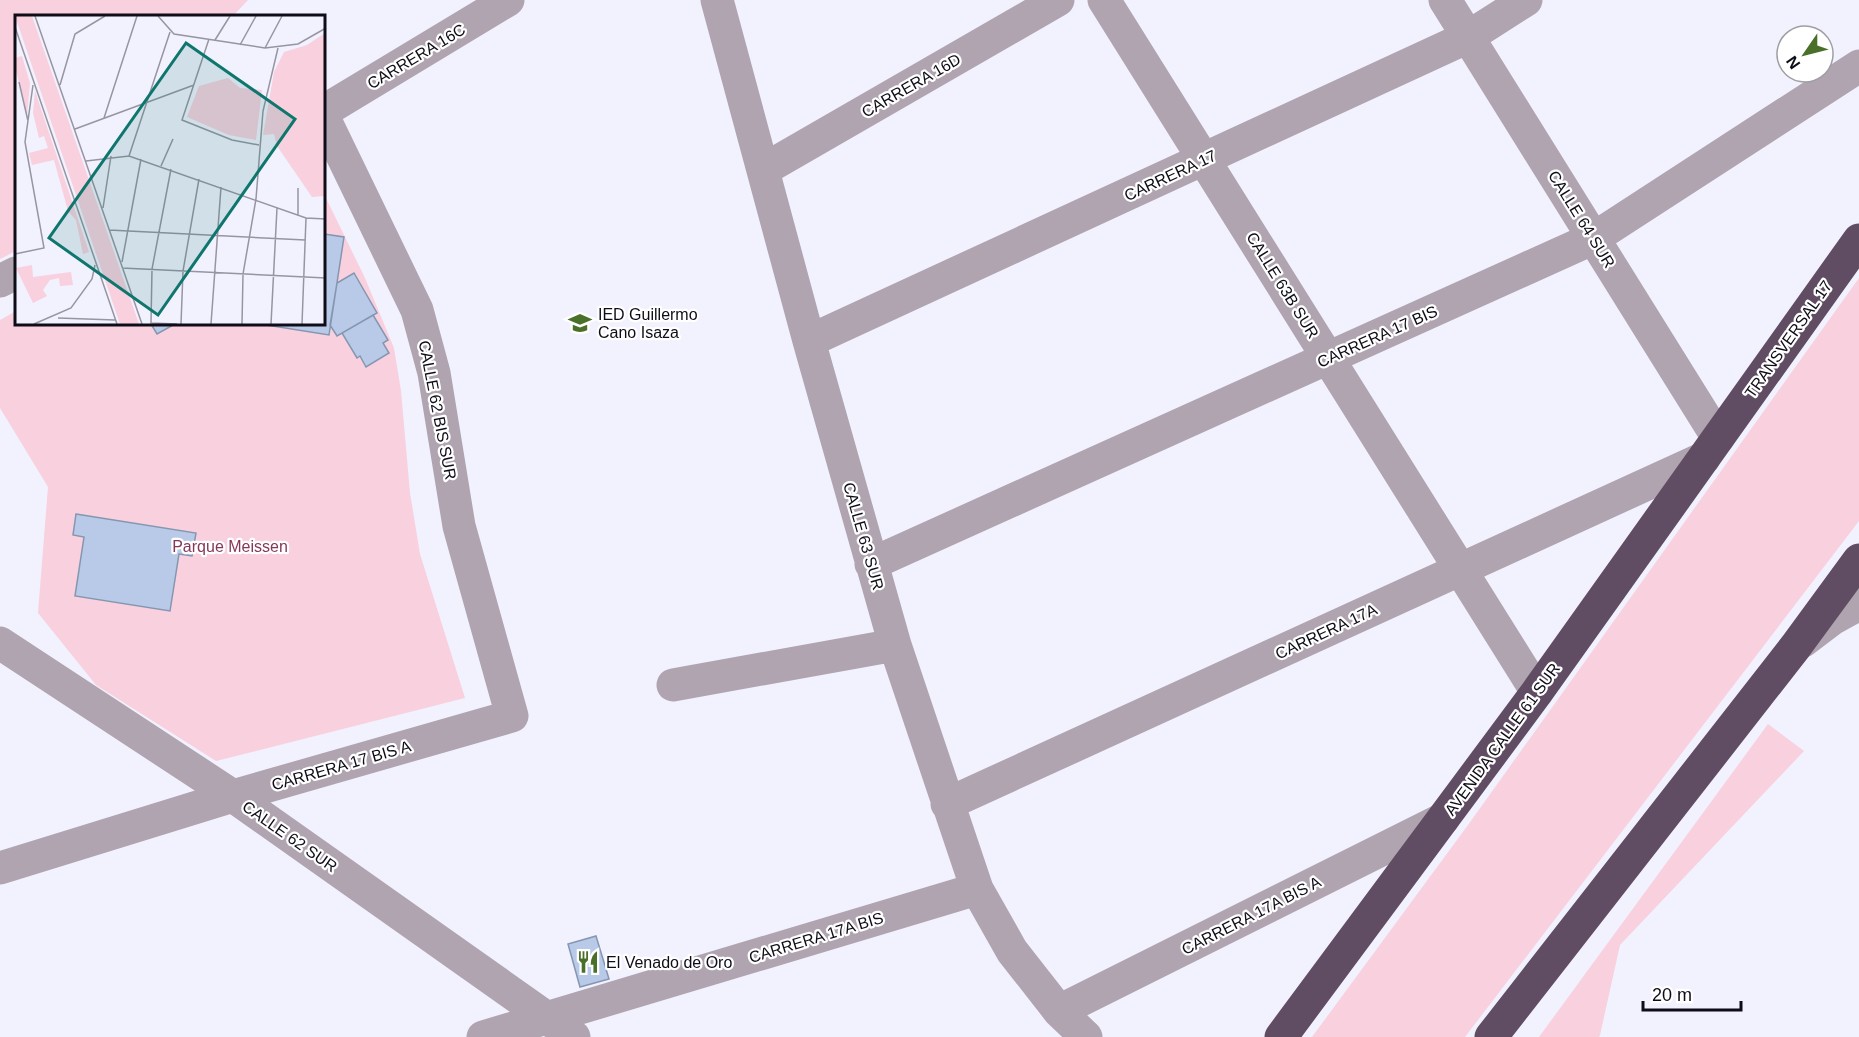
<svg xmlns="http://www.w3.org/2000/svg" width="1859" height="1037" viewBox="0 0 1859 1037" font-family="Helvetica,sans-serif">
  <rect width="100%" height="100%" fill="#f2f1fe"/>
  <path fill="#f9d0de" d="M0 0H248L233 16H16V251L0 259Z
    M324 194 365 278 394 348 401 391 410 493 420 554 465 698 216 761 96 685 38 613 48 487 0 408V320L16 311V324H324Z
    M1859 278V521L1465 1037H1312L1468 825Z
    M1768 724 1804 751 1620 945 1600 1035 1599 1037H1539Z"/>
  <path fill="#b8cae7" stroke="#8596b0" stroke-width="1.5" d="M324 234 344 237 329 335 260 324H324Z
    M354 273 377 313 337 336 330 325 337 283Z
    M373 315 388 340 383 343 389 353 366 367 360 356 357 358 342 333Z
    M151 324H175L157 334Z
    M76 514 196 533 192 556 179 554 170 611 75 596 84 537 73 535Z
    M596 936 609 979 580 987 568 944Z"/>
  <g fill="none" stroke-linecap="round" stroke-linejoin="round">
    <path stroke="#afa4af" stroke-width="33" d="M717 0 809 341 895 645 977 889 1012 951 1059 1011 1086 1037
      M1104 0 1537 692
      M1445 0 1718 438
      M324 111 508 0
      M763 170 1058 0
      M0 281 16 273
      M809 341 1468 37 1526 0
      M871 564 1594 238 1859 66
      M1803 641 1832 619 1859 604
      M0 643 233 796 574 1037
      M673 685 895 645
      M947 804 1704 458
      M0 868 233 796 512 716 459 526 434 373 417 310 324 118
      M1059 1011 1443 819
      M483 1037 977 889"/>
    <path stroke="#614d63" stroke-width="33" d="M1281 1037 1537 692 1859 240
      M1491 1037 1796 646 1859 560"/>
  </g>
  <defs>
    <g id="school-bare" transform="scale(1.8)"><path d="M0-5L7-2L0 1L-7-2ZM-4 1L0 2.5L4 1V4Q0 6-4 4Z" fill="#4a6f28" stroke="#fff" stroke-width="2.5" paint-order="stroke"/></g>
    <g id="restaurant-bare" transform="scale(1.8)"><path d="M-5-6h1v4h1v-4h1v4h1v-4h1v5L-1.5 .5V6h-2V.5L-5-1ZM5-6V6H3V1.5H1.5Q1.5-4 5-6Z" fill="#4a6f28" stroke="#fff" stroke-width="2.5" paint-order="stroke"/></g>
  </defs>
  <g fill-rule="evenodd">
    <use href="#school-bare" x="580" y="323"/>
    <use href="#restaurant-bare" x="588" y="962"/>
  </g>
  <g text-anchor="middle" stroke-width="4.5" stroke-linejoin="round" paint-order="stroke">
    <g font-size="16" fill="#0e0c16" stroke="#fff">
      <text transform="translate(416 56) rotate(-31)" y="6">CARRERA 16C</text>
      <text transform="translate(911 85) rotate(-30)" y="6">CARRERA 16D</text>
      <text transform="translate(1170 175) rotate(-25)" y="6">CARRERA 17</text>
      <text transform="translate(1582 219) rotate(58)" y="6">CALLE 64 SUR</text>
      <text transform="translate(1283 285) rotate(58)" y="6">CALLE 63B SUR</text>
      <text transform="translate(1377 336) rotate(-24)" y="6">CARRERA 17 BIS</text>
      <text transform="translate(1788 339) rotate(-55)" y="6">TRANSVERSAL 17</text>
      <text transform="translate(438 410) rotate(79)" y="6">CALLE 62 BIS SUR</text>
      <text transform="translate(864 536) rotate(74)" y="6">CALLE 63 SUR</text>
      <text transform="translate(1326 631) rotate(-25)" y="6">CARRERA 17A</text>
      <text transform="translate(1502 739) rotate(-54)" y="6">AVENIDA CALLE 61 SUR</text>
      <text transform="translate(341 765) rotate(-16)" y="6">CARRERA 17 BIS A</text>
      <text transform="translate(290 836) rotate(35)" y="6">CALLE 62 SUR</text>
      <text transform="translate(1251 915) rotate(-27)" y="6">CARRERA 17A BIS A</text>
      <text transform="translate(816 937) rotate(-17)" y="6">CARRERA 17A BIS</text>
    </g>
    <g font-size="16" fill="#0e0c16" stroke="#fff" text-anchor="start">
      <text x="598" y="320">IED Guillermo<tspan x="598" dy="18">Cano Isaza</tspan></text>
      <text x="606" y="968">El Venado de Oro</text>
    </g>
    <g font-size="16" fill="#863759" stroke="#fff">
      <text x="230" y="552">Parque Meissen</text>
    </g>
  </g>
  <g transform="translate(15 15)">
    <rect width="310" height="310" fill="#f2f1fe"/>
    <path d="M0 1H17L124 309H105ZM310 18V181L297 182 262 131 259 119 248 120 259 57 269 37 292 30ZM7 41 15 68 12 101 0 51V43ZM213 63 225 73 247 75 241 125 214 120 172 102 184 71ZM20 76 74 237 68 239 61 205 53 196 39 145 17 150 14 138 33 133 29 121 24 123 18 98ZM17 250 18 262 56 257 58 270 45 271 44 263 35 265 28 275 32 281 18 288 1 253Z" fill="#f9d0de"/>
    <path fill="none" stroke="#9795a1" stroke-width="1.5" d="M20 1 127 309M143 1 159 19 250 33 283 29 311 13M0 12 102 309M194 24 167 105 217 125 244 130M200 25 215 1M225 30 241 1M250 33 267 1M4 67 13 106M45 70 60 19 90 1M89 103 122 1M60 114 179 70M114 141 155 17M71 146 114 141 291 203 311 204M146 151 158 124M156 154 137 254 136 308 162 309M283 173V200M88 193 96 141M94 215 290 225M0 239 29 233 10 127 18 70M107 247 126 144M107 253 311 263M43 303 100 305M19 309 56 293 77 264 80 250M166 309 168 256 184 164M196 309 206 172M227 309 228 259 241 184 248 96 263 33M256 309 262 193M287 309 291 203"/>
    <path fill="#0f766e" fill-opacity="0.15" stroke="#0f766e" stroke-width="3" d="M171 28 280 104 143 300 34 223Z"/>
    <rect width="310" height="310" fill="none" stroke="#0e0c16" stroke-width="3"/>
  </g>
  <g transform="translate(1805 54) rotate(235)"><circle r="28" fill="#ffffff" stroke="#9f9ea2" stroke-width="1.5"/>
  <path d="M0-4.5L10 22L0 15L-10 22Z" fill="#4a6f28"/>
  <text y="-9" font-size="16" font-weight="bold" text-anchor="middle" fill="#0e0c16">N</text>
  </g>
  <path d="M1643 1001v9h98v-9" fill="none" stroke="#0e0c16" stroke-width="3"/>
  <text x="1652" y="1001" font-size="18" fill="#0e0c16" stroke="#ffffff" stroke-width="4.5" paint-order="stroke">20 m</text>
</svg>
